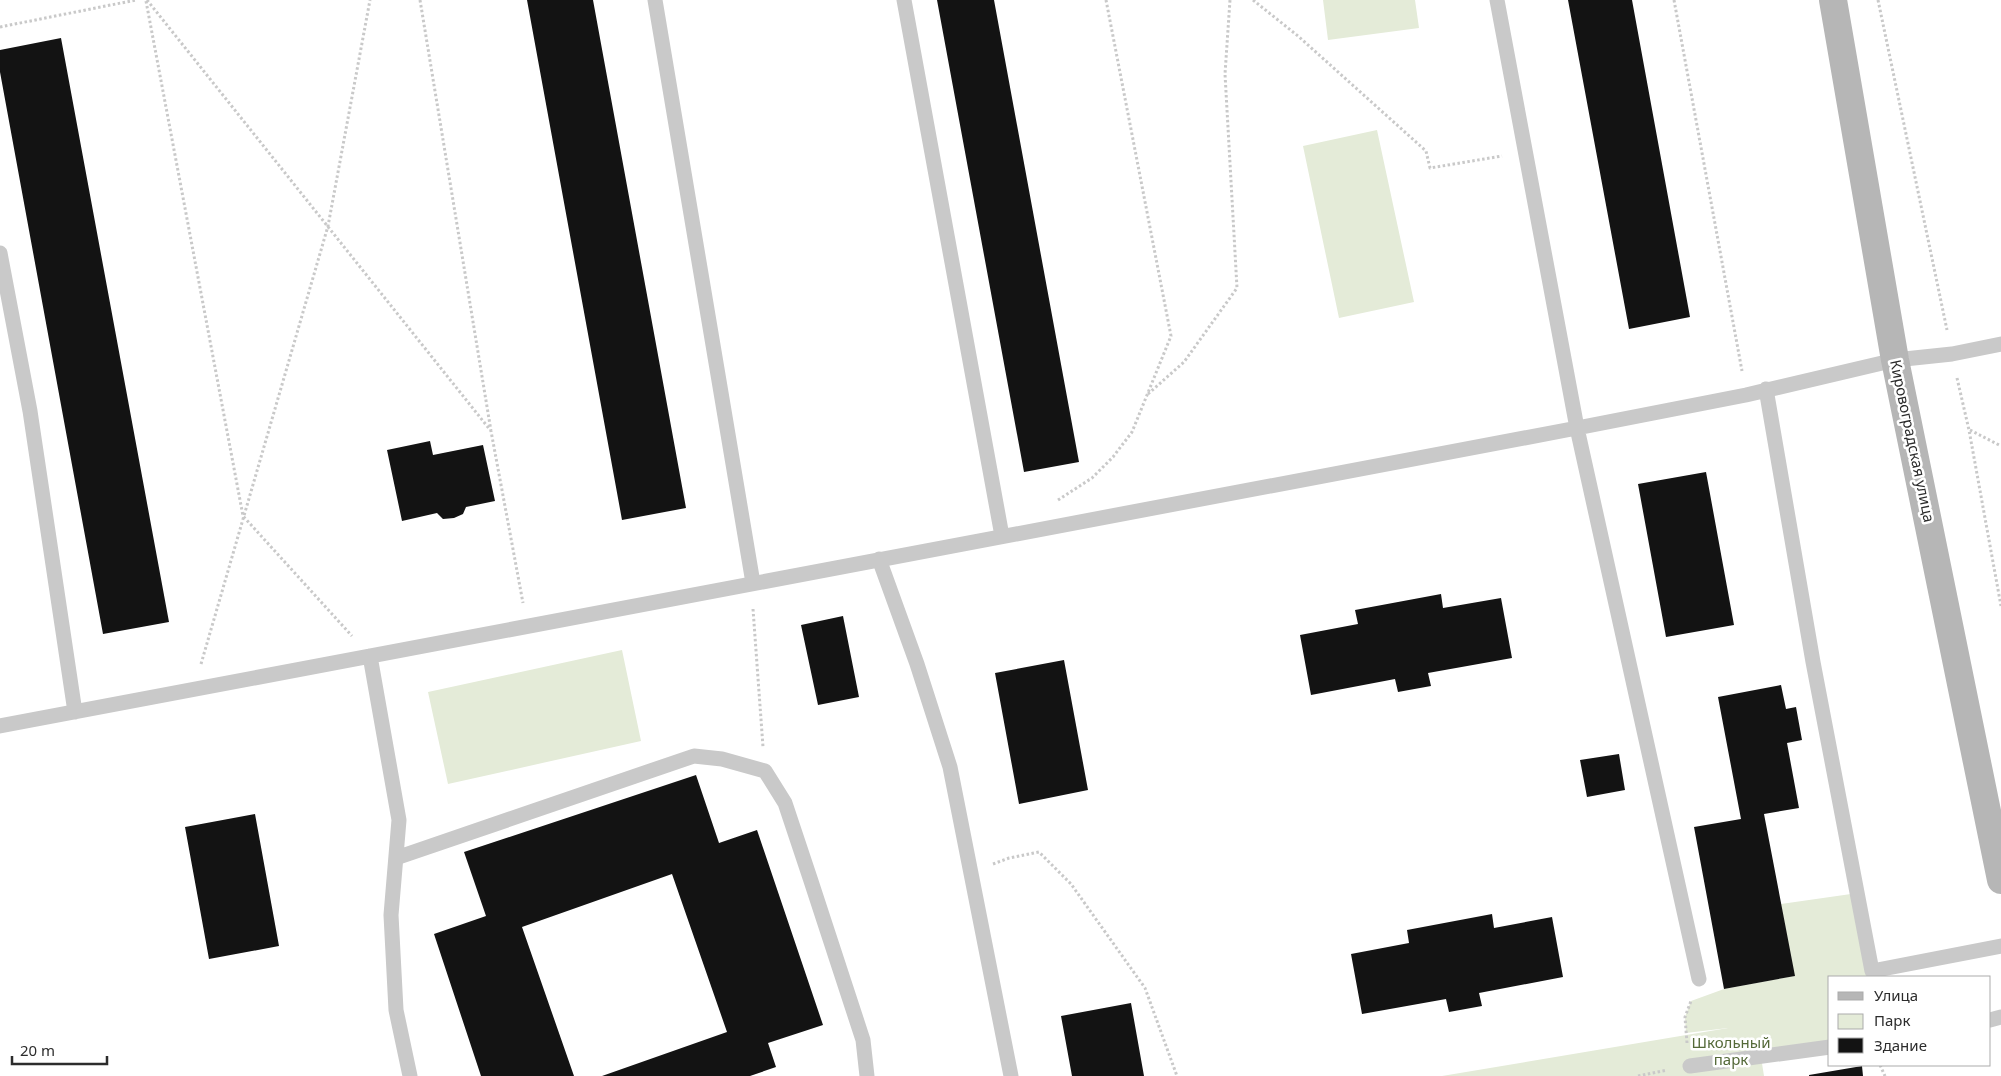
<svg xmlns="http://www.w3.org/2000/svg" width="2001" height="1076" viewBox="0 0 2001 1076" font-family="'Noto Sans',sans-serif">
  <rect width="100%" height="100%" fill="#fff"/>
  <path fill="#e4ebd8" d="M1323 0H1415L1419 28 1328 40Z
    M1377 130 1414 302 1339 318 1303 146Z
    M622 650 641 741 448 784 428 692Z
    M1858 893 1872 971 1866 977H1830V1047L1761 1057 1764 1076H1442L1728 1028 1686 1033 1685 1017 1691 1001 1724 989 1794 976 1781 904Z"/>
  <path fill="#131313" d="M527 0H593L686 508 622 520Z
    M937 0H994L1079 462 1024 472Z
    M1568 0H1632L1690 317 1629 329Z
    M61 38 169 622 103 634 0 72V50Z
    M430 441 433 455 483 445 495 501 466 507 463 514 454 518 443 519 437 513 402 521 387 450Z
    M1706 472 1734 625 1666 637 1638 484Z
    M1441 594 1443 608 1501 598 1512 658 1428 673 1431 686 1398 692 1395 679 1311 695 1300 635 1358 624 1355 610Z
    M843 616 859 697 818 705 801 625Z
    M1064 660 1088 790 1019 804 995 673Z
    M1781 685 1786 709 1796 707 1802 740 1787 743 1799 808 1764 814 1795 976 1724 989 1694 827 1741 819 1718 697Z
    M1619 754 1625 790 1587 797 1580 760Z
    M696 775 719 843 757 830 823 1025 768 1043 776 1067 750 1076H602L727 1032 672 874 522 927 574 1076H481L434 934 486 916 464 852Z
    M255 814 279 946 209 959 185 827Z
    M1492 914 1494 928 1552 917 1563 977 1479 993 1482 1006 1449 1012 1446 999 1362 1014 1351 954 1409 943 1407 930Z
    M1131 1003 1144 1076H1072L1061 1016Z
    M1862 1066 1863 1076H1809V1075Z"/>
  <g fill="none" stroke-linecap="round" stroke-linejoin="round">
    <path stroke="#c9c9c9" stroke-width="3" stroke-dasharray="2.5 2.5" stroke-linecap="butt" d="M147 0 491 431 523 603
      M420 0 491 431
      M1253 0 1298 36 1426 151 1430 168 1502 156
      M1674 0 1742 371
      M1878 0 1947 330
      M146 1 243 516 352 636
      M0 27 136 0
      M1957 378 1969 430 2001 606
      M1148 394 1184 362 1237 288 1225 74 1230 0
      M1970 430 2001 446
      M1058 500 1092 478 1113 457 1132 432 1171 336 1106 0
      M753 609 763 747
      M201 664 328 226 370 0
      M993 864 1009 858 1039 852 1071 884 1145 988 1177 1076
      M1687 1043 1685 1017 1691 1001
      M1880 1065 1885 1076
      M1638 1076 1667 1070"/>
    <path stroke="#c9c9c9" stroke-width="15" d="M655 0 753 583
      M904 0 1002 536
      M1497 0 1577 428 1699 979
      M0 253 30 411 75 712
      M1766 389 1813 662 1872 971 2001 946
      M879 559 917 664 950 767 1011 1076
      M370 656 399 820 391 915 396 1010 410 1076
      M0 726 1577 428 1746 395 1895 360 1952 354 2001 344
      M396 858 694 756 722 759 765 771 785 803 811 881 863 1040 867 1076
      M1990 1020 2001 1017
      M1690 1066 1830 1047"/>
    <path stroke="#b6b6b6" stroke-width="28" d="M1833 0 1895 360 2001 880"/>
  </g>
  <g text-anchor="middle" stroke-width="5" stroke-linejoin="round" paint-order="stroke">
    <g font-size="15" fill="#2c2c2c" stroke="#fff">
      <text transform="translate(1912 441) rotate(78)" y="5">Кировоградская улица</text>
    </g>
    <g font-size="15" fill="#546938" stroke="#fff">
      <text x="1731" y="1048">Школьный<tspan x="1731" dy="17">парк</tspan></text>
    </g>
  </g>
  <rect x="1828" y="976" width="162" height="90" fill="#ffffff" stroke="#ababab"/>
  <rect x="1838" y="992" width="25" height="8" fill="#b6b6b6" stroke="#ababab"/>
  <text x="1874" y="1001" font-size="15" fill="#2c2c2c">Улица</text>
  <rect x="1838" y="1014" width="25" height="15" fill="#e4ebd8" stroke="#ababab"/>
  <text x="1874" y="1026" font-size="15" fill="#2c2c2c">Парк</text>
  <rect x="1838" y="1038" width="25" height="15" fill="#131313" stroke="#ababab"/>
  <text x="1874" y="1051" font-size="15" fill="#2c2c2c">Здание</text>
  <path d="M12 1056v8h95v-8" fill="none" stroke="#2c2c2c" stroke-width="2.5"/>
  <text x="20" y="1056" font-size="15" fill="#2c2c2c" stroke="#ffffff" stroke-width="4" paint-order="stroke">20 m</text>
</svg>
